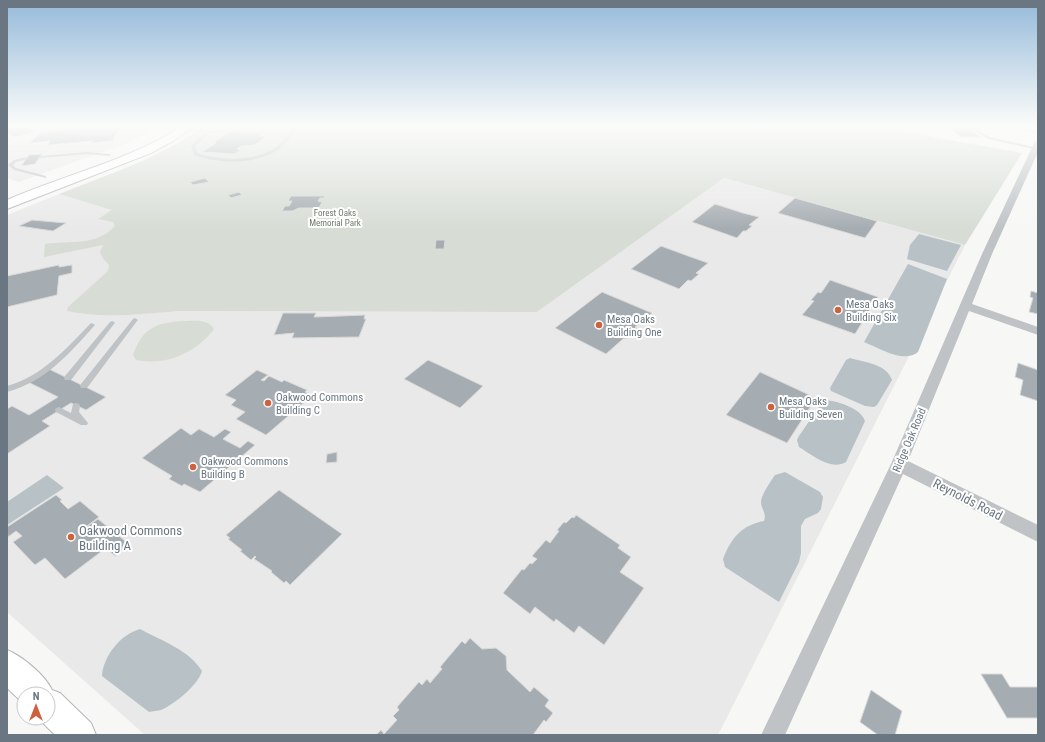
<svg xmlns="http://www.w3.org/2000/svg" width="1045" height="742" viewBox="0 0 1045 742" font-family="'Roboto Condensed',sans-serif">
  <rect width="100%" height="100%" fill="#f7f8f5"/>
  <path fill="#e8e9e8" d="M7 125H154L143 135 125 144 19 182 7 178Z
    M724 178 965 245 718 735H145L7 612V215L59 194 165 225 80 313 126 315 179 311 537 312Z"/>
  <path fill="#d7dcd5" d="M201 125H877L905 132 1022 153 965 245 724 178 537 312 179 311C143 314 103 319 67 311L68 307 108 271 109 265 104 260 100 252 103 245 44 257 45 244C70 240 96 247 115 226L113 222 98 219 112 210 59 194C107 175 156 159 199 130Z
    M182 321C192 321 208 318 214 329 196 353 166 366 136 360L133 355C142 329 155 323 182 321Z"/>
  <path fill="#b8c2c6" d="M919 234 961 245 947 271 907 259 910 245Z
    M908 264 947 279 918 352C904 364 879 348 864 342Z
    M850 358C864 362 887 364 892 380L877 405 874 407 865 406 831 391 830 388 846 360Z
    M827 400C839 402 861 408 865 421L846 462C831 471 812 455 799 447L797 440 799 436 823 401Z
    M785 472 820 492 823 497 821 509 818 513 805 519 801 526V553L799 562 779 602 725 567 723 559C731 538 742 525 764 521 767 513 761 509 761 502 761 495 771 481 775 475Z
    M47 475 64 488 7 525V502Z
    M140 629C162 641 189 650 202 671 198 685 175 704 161 710 158 711 152 711 149 712L102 676C103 656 121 634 140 629Z"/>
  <path fill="#a6adb2" stroke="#d9d9d8" d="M19 125H24L37 132 14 137 7 133V128Z
    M113 125H121L112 141 91 143 93 141 47 145 50 141 30 143 40 132Z
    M946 125H957L952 126 957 130H970L981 137H961Z
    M234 131 264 133 260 136H267L255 145 241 146 237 149 241 150 234 154 202 152 216 143H213L227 133Z
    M42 154 35 164 21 166 29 155Z
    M205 178 209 182 193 185 190 182Z
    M239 192 242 195 231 198 228 195Z
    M291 196H325L324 198H320L318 201 322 202 319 208H299L292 211H282L285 206H289L292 201H288Z
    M795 198 877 221 865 238 778 213Z
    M715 204 743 213 759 217 749 225 752 226 746 231H743L737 238 692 222Z
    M32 220 66 223 53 231 19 226Z
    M436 240H445L444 249H435Z
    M661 246 691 257 708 263 696 273 699 274 691 281 688 280 679 289 631 269Z
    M59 265V267L72 265V273L59 276 57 295 7 307V276Z
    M830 280 878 297 855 334 802 315 814 301 811 300 818 292 821 293Z
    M1031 291 1038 293V314L1029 312 1033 298 1030 297Z
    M602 292 652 313 635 327 638 329 626 339 624 338 606 354 555 328Z
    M283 313H316L314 317 365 315 364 319H366L359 337 292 338 294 333 274 335Z
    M428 360 439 365 483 386 460 408 404 379Z
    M1018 363 1038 370V401L1020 395 1023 380 1015 377Z
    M49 369 106 397 86 410 71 403 42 421 50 426 7 454V409L12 406 29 415 58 397 28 382Z
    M257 370 268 375 261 380 264 381 269 376 282 382 284 380 307 390 305 392 313 395 266 435 236 419 245 412 231 405 236 400 225 395Z
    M760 372 816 398 787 443 726 415Z
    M181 428 191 435 199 429 214 437 225 429 231 432 223 439 240 448 248 441 255 445 200 492 184 484 182 486 169 479 172 476 142 458Z
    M337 452V462L326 463 327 454Z
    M279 490 342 534 290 585 286 581 284 583 271 572 272 571 254 559 256 557 255 556 251 560 240 551 242 550 228 539 230 538 226 535Z
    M56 495 62 500 60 501 68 509 80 501 99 517 87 526H88L98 519 130 545 115 556 106 548 65 579 45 558 35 565 13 542 22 536 16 531 8 537 7 527Z
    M576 515 620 545 618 548 631 557 620 572 644 588 604 645 579 626 574 633 556 619 554 622 535 607 530 614 503 593 522 569 524 570 530 563 532 564 537 559 532 556 546 540 550 543 559 531 557 530 564 522 566 523 572 517 574 518Z
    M470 638 482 649 496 648 506 656 507 670 530 692 534 687 549 700 545 706 553 713 546 722 544 720 533 735H376L381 730 384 734 397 720 393 716 399 710 397 707 419 682 422 685 427 679 430 683 442 669 440 667 462 641 465 644Z
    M981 674H1002L1010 687H1038V718H1007Z
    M871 690 902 711 895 735H878L860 722Z"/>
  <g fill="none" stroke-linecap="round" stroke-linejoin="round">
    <g stroke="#b2b6ba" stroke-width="2">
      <path id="secondary" d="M184 125H195L173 141 151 153 7 209V200C66 174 129 161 184 125Z
        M1014 125 1038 126V132L1015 127Z
        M7 650C22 656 45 675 52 690L60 693 91 723 96 735H55L38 718H48V694H24V704L7 688Z"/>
    </g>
    <path fill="#bfc3c6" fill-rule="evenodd" d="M239 125H244L218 133H209L195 146 197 153C220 161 256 162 276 147 282 143 287 136 291 131V129L286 125H290L294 128 295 131C290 137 285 145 278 150 254 165 219 164 194 155L191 146 205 132 182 131 180 130 182 129 218 131Z
      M934 125H940L954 128 952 129Z
      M955 128H974L990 137 1037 148 1035 149 988 139 973 130H954L953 129Z
      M87 152 109 154 111 155 109 156 87 154 41 158 39 157 41 156Z
      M27 157 29 158 28 159 16 162 13 165 16 168 46 176V178L14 170 8 165 14 160Z
      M135 318 138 320 137 321 87 388H81L80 386 81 384 133 319Z
      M112 321 114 322 115 323 114 324 71 380H65L64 378 65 376 110 322Z
      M92 323 95 325 94 326C68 355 46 381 7 392V386C41 377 66 349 90 324Z
      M76 403 79 404 80 406 79 412 88 423 87 425H81L56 412 55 410 56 408 59 407 71 413 73 404Z"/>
    <path fill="#bfc3c6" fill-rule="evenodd" d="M1035 141H1038V152L992 254 972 304 1038 327V335L969 311 908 461 1038 525V542L903 474 785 735H761L891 464 982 254Z"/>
    <use href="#secondary" fill="#fff" fill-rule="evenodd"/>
  </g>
  <linearGradient id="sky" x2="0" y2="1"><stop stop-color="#95bada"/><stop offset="0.55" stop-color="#fbfcfa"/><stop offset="1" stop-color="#fbfcfa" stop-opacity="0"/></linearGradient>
  <rect width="1045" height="229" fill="url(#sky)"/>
  <g fill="#cd623f" stroke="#fff" stroke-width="1.5">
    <circle cx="838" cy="310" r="4"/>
    <circle cx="599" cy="325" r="4"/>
    <circle cx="268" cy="403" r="4"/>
    <circle cx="771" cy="407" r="4"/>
    <circle cx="193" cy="467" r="4"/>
    <circle cx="71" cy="537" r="4"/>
  </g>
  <g text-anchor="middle" stroke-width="4" stroke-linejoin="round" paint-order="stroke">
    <g font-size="9" fill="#6c7a68" stroke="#fff">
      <text x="335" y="216">Forest Oaks<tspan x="335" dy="10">Memorial Park</tspan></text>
    </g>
    <g font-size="11" fill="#6a7782" stroke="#fff" text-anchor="start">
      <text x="846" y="308">Mesa Oaks<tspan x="846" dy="13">Building Six</tspan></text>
      <text x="607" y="323">Mesa Oaks<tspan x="607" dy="13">Building One</tspan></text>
      <text x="276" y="401">Oakwood Commons<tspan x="276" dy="13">Building C</tspan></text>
      <text x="779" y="405">Mesa Oaks<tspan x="779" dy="13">Building Seven</tspan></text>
      <text x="201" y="465">Oakwood Commons<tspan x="201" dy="13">Building B</tspan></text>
    </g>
    <g font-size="11" fill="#6a7782" stroke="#fff">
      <text transform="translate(909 440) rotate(-67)" y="4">Ridge Oak Road</text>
    </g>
    <g font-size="13" fill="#6a7782" stroke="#fff">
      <text transform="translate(968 499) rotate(27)" y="5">Reynolds Road</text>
    </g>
    <g font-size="13" fill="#6a7782" stroke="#fff" text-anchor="start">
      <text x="79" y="535">Oakwood Commons<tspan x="79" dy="15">Building A</tspan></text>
    </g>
  </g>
  <rect width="1045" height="742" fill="none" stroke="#6a7782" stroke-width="16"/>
  <g transform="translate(36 706)"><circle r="19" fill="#ffffff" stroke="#c3c9cd"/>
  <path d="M0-3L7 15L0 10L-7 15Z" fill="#cd623f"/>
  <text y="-6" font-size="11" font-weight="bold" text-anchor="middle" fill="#6a7782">N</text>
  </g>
</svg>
